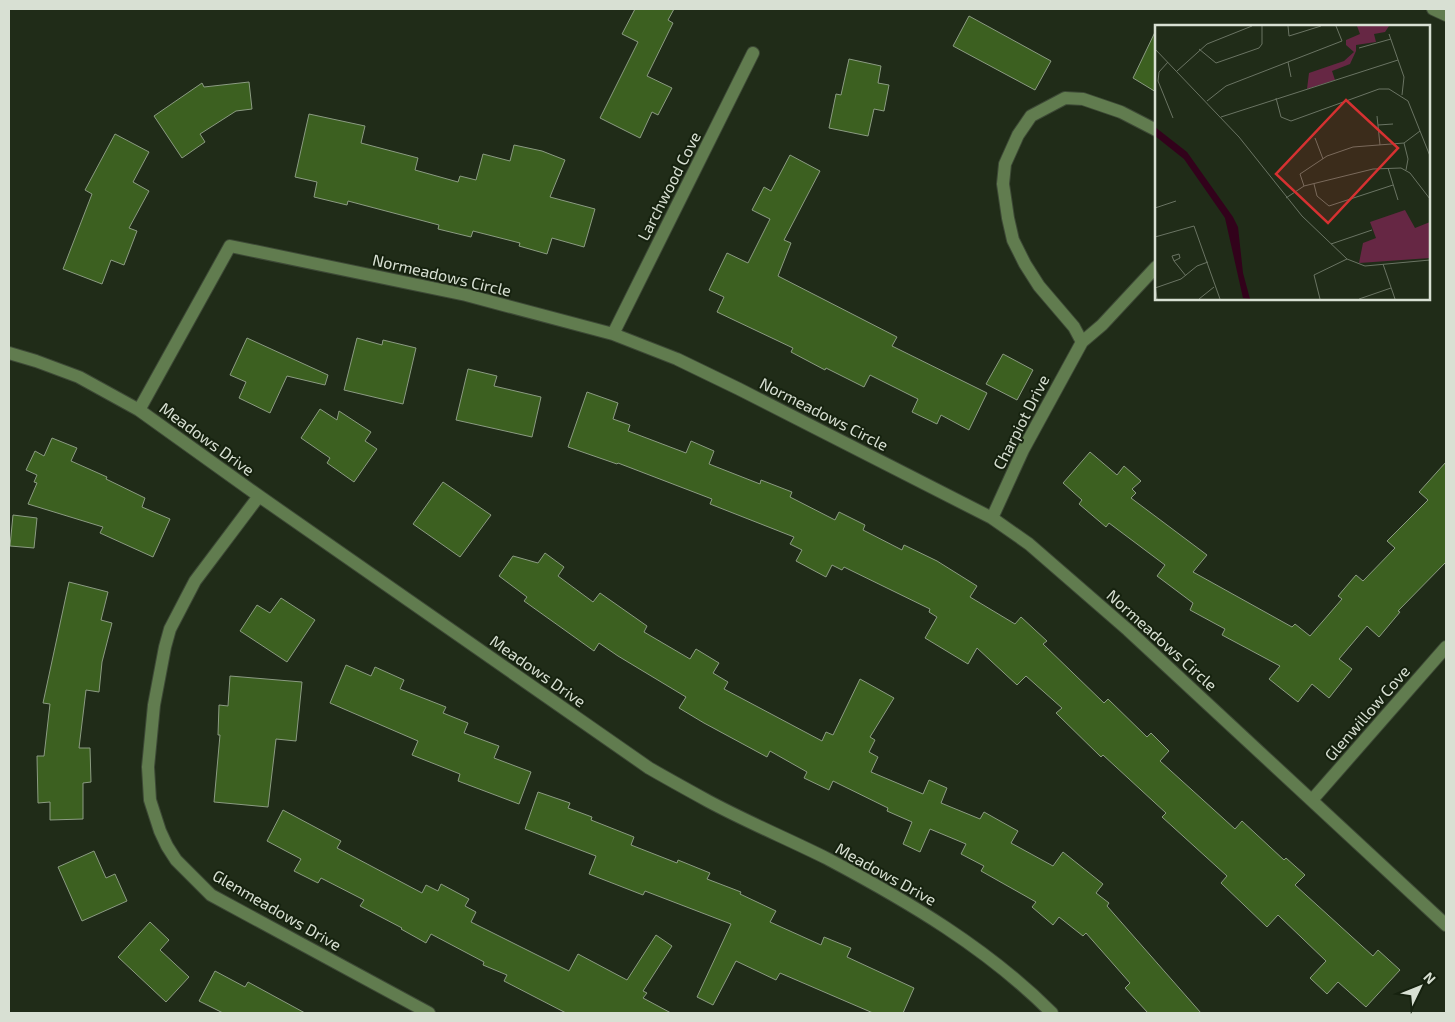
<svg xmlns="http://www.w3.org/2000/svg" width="1455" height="1022" viewBox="0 0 1455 1022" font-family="'Exo 2',sans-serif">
  <rect width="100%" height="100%" fill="#202c18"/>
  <path fill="#3c6020" stroke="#8b9b82" d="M635 9H674L668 20 673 23 647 76 672 88 658 115 652 112 640 138 600 118 638 42 622 34Z
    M969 16 1051 61 1035 90 953 46Z
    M1156 30V92L1133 78Z
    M849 59 881 66 878 83 889 85 884 111 874 109 868 136 829 128 836 94 841 95Z
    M249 82 252 109 236 111 200 134 205 142 182 158 154 116 202 83 204 87Z
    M309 114 365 126 361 143 418 158 415 170 458 182 460 176 476 180 483 154 510 161 514 145 542 151 565 160 550 197 595 209 584 247 552 238 547 254 519 246 520 243 473 231 471 237 438 229 439 225 348 201 347 205 314 197 317 182 295 177Z
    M115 134 149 152 133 182 149 191 129 228 137 231 124 265 111 260 102 284 63 269 92 194 85 190Z
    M790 155 820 171 784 240 791 243 778 276 897 337 892 346 987 393 969 430 941 415 937 424 912 412 918 399 870 375 864 387 826 368 825 370 791 352 793 348 717 312 724 297 709 290 727 253 748 263 770 219 752 210 764 187 771 191Z
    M247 338 328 375 325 385 287 376 270 413 239 398 246 382 230 375Z
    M357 338 382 345 383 340 416 348 403 404 344 390Z
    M1003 354 1033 370 1017 400 986 384Z
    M468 369 497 376 494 386 541 397 532 437 456 420Z
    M587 392 618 403 613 419 630 425 628 431 686 453 691 441 714 451 709 464 760 484 761 480 792 492 790 497 835 520 839 512 865 525 863 530 902 550 904 545 937 561 977 586 970 597 1015 624 1021 617 1047 641 1043 644 1104 703 1108 699 1147 737 1151 733 1169 751 1160 761 1235 829 1242 821 1284 860 1286 858 1305 875 1295 885 1373 956 1378 950 1400 970 1366 1007 1338 982 1327 994 1310 978 1326 961 1278 915 1267 927 1221 883 1227 876 1162 817 1166 813 1103 755 1101 757 1056 713 1062 708 1026 676 1017 685 977 648 968 664 925 638 937 617 929 612 930 609 844 567 842 570 832 565 826 577 796 561 802 550 790 544 794 537 710 504 712 499 618 463 617 464 568 447Z
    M320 409 337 420 339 411 371 432 365 441 377 449 354 482 327 463 330 458 301 438Z
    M52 438 77 448 71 461 107 477 106 479 145 498 142 507 170 519 153 557 100 533 103 527 28 504 37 483 34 482 37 475 26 470 35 451 44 456Z
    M1090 452 1117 475 1124 466 1141 481 1132 489 1136 493 1131 498 1207 555 1193 572 1292 627 1295 624 1310 636 1342 599 1338 596 1356 575 1363 581 1395 548 1387 541 1428 500 1419 492 1446 462V562L1398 611 1400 612 1379 637 1367 626 1339 659 1352 669 1329 698 1312 684 1298 702 1269 679 1280 666 1222 635 1225 629 1190 610 1193 603 1157 576 1165 565 1109 523 1106 527 1079 504 1082 500 1063 483Z
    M443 482 491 515 460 557 413 524Z
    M13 515 37 518 34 548 10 546Z
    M545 553 564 567 558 576 593 602 600 593 647 626 644 632 690 659 696 649 719 663 713 673 728 682 724 689 822 741 826 732 833 735 860 679 894 698 870 737 875 740 869 752 878 757 871 772 923 794 929 780 947 788 941 803 980 819 984 812 1018 831 1011 843 1053 866 1063 852 1103 884 1096 893 1109 903 1107 906 1201 1013H1148L1125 988 1130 983 1086 933 1083 936 1059 917 1053 925 1032 907 1036 902 981 871 984 866 961 854 966 844 930 829 920 852 903 844 912 822 887 811 888 808 833 781 829 790 804 778 807 772 770 751 767 757 704 723 679 708 686 697 618 656 599 643 594 651 524 601 527 597 499 576 513 556 538 563Z
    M69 582 108 592 101 620 112 623 102 662 99 692 86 690 79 748H90L91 782 83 783V819L50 820V802L38 803 37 756H44L50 704 43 703Z
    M281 598 315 620 287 662 240 631 257 605 270 613Z
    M346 665 371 676 375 667 404 680 400 689 446 707 443 713 468 723 464 733 499 746 494 758 531 772 519 804 458 781 460 774 412 755 418 741 330 703Z
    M230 676 302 682 296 741 276 739 268 807 214 802 220 735H218L219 705 228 706Z
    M538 792 570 803 568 808 592 817 591 820 634 837 631 845 677 863 678 860 710 873 707 879 741 892 740 894 776 911 770 922 821 945 824 937 851 948 847 957 914 988 903 1013H873L780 973 776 980 736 961 713 1005 697 997 731 924 645 891 643 895 589 874 596 856 525 829Z
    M283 810 341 841 337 848 422 893 426 885 438 891 441 884 469 899 465 906 476 912 471 922 569 971 578 954 627 980 656 935 672 946 643 991 647 993 643 998 671 1013H566L504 981 507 975 483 965 484 962 431 934 426 943 401 929 402 928 360 906 364 900 321 878 318 883 294 871 301 859 267 841Z
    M94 851 106 878 115 874 127 901 82 921 58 867Z
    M150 922 169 940 160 950 189 977 166 1002 118 957Z
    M215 971 245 987 248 982 305 1013H223L199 1001Z"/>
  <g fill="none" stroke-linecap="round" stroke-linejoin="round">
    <g stroke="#3d4936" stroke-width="14">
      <path id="minor" d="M1433 9 1446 15
        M613 334 753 53
        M1082 342 1074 327 1039 286 1025 264 1013 240 1008 218 1003 184 1005 164 1018 135 1031 116 1065 98 1083 99 1121 112 1156 130
        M9 353 36 361 79 377 139 410 259 496 649 768C668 779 688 790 708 801 747 822 788 839 828 859 909 902 987 948 1052 1013
        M139 410 230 246 466 295 613 334 677 359 739 389 992 518 1029 544 1128 630 1446 925
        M259 496 195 581 170 629 165 647 154 705 148 767 150 800 160 831 167 846 176 860 211 895 429 1013
        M992 518 1023 450 1082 342 1102 325 1156 267
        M1312 800 1446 647"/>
    </g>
    <use href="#minor" stroke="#617c4f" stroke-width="12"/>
  </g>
  <g text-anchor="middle" stroke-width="4" stroke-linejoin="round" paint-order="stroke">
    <g font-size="16" fill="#d8e0d3" stroke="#16220f">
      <text transform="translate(669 186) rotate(-63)" y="6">Larchwood Cove</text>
      <text transform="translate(442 275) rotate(13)" y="6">Normeadows Circle</text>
      <text transform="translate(824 414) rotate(27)" y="6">Normeadows Circle</text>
      <text transform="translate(1021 422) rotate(-63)" y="6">Charpiot Drive</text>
      <text transform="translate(207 439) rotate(36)" y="6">Meadows Drive</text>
      <text transform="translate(1162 640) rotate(42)" y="6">Normeadows Circle</text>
      <text transform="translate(538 671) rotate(35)" y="6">Meadows Drive</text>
      <text transform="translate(1367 713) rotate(-49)" y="6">Glenwillow Cove</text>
      <text transform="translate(886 874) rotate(29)" y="6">Meadows Drive</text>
      <text transform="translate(277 910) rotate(30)" y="6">Glenmeadows Drive</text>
    </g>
  </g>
  <g transform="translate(1155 25)">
    <rect width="275" height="275" fill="#202c18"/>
    <path d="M202 1H234L230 7 219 9 221 17 201 20V26L195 39 177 46 180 55 152 64 154 48 189 36 199 27 191 20V15L205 9ZM250 185 260 203 275 197V233L204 238 208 218 221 213 215 197Z" fill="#662744"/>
    <path d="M0 102 32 127 78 192 83 202 88 248 95 274 88 273 70 193 29 134 0 111Z" fill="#32021b"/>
    <path fill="none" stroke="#6a7463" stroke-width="1" d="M133 1 134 11 166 1M234 9 249 52 247 70M204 23 236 14M0 24 84 112 147 191 192 234 210 241 275 235M44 24 61 38 104 23 107 19V1M13 37 4 47 3 56 18 93M133 37 136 52M22 46 52 19 97 1M121 73 126 92 136 96 224 64H234L253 76 275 131M52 76 71 61 187 16 181 1M222 91 225 120M66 92 243 35M223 100 238 99M160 113 168 134M249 118 253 134 251 145M249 118 265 106M233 143 243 175M159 159 162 171 174 181 238 160M149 161 145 149 172 131 198 122 249 118M131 173 149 161 218 144 246 143 255 148 275 174M0 183 21 176M0 212 39 201 65 274M176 219 217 205M19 236 17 231 24 229 25 233 19 236 31 251M228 239 240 274M0 259 2 274M0 263 26 254 42 241 53 237M44 274 59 262M165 274 159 250 192 234M204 274 236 263"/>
    <path fill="#d63131" fill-opacity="0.15" stroke="#d63131" stroke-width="2.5" d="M191 75 243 123 173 198 121 149Z"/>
    <rect width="275" height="275" fill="none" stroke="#d8e0d3" stroke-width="2.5"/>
  </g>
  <rect width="1455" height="1022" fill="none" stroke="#d8e0d3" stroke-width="20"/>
  <g transform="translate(1420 987) rotate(47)" stroke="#16220f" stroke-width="4" paint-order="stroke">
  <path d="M0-4L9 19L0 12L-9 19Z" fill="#d8e0d3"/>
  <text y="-8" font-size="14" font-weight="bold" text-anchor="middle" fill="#d8e0d3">N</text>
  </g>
</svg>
